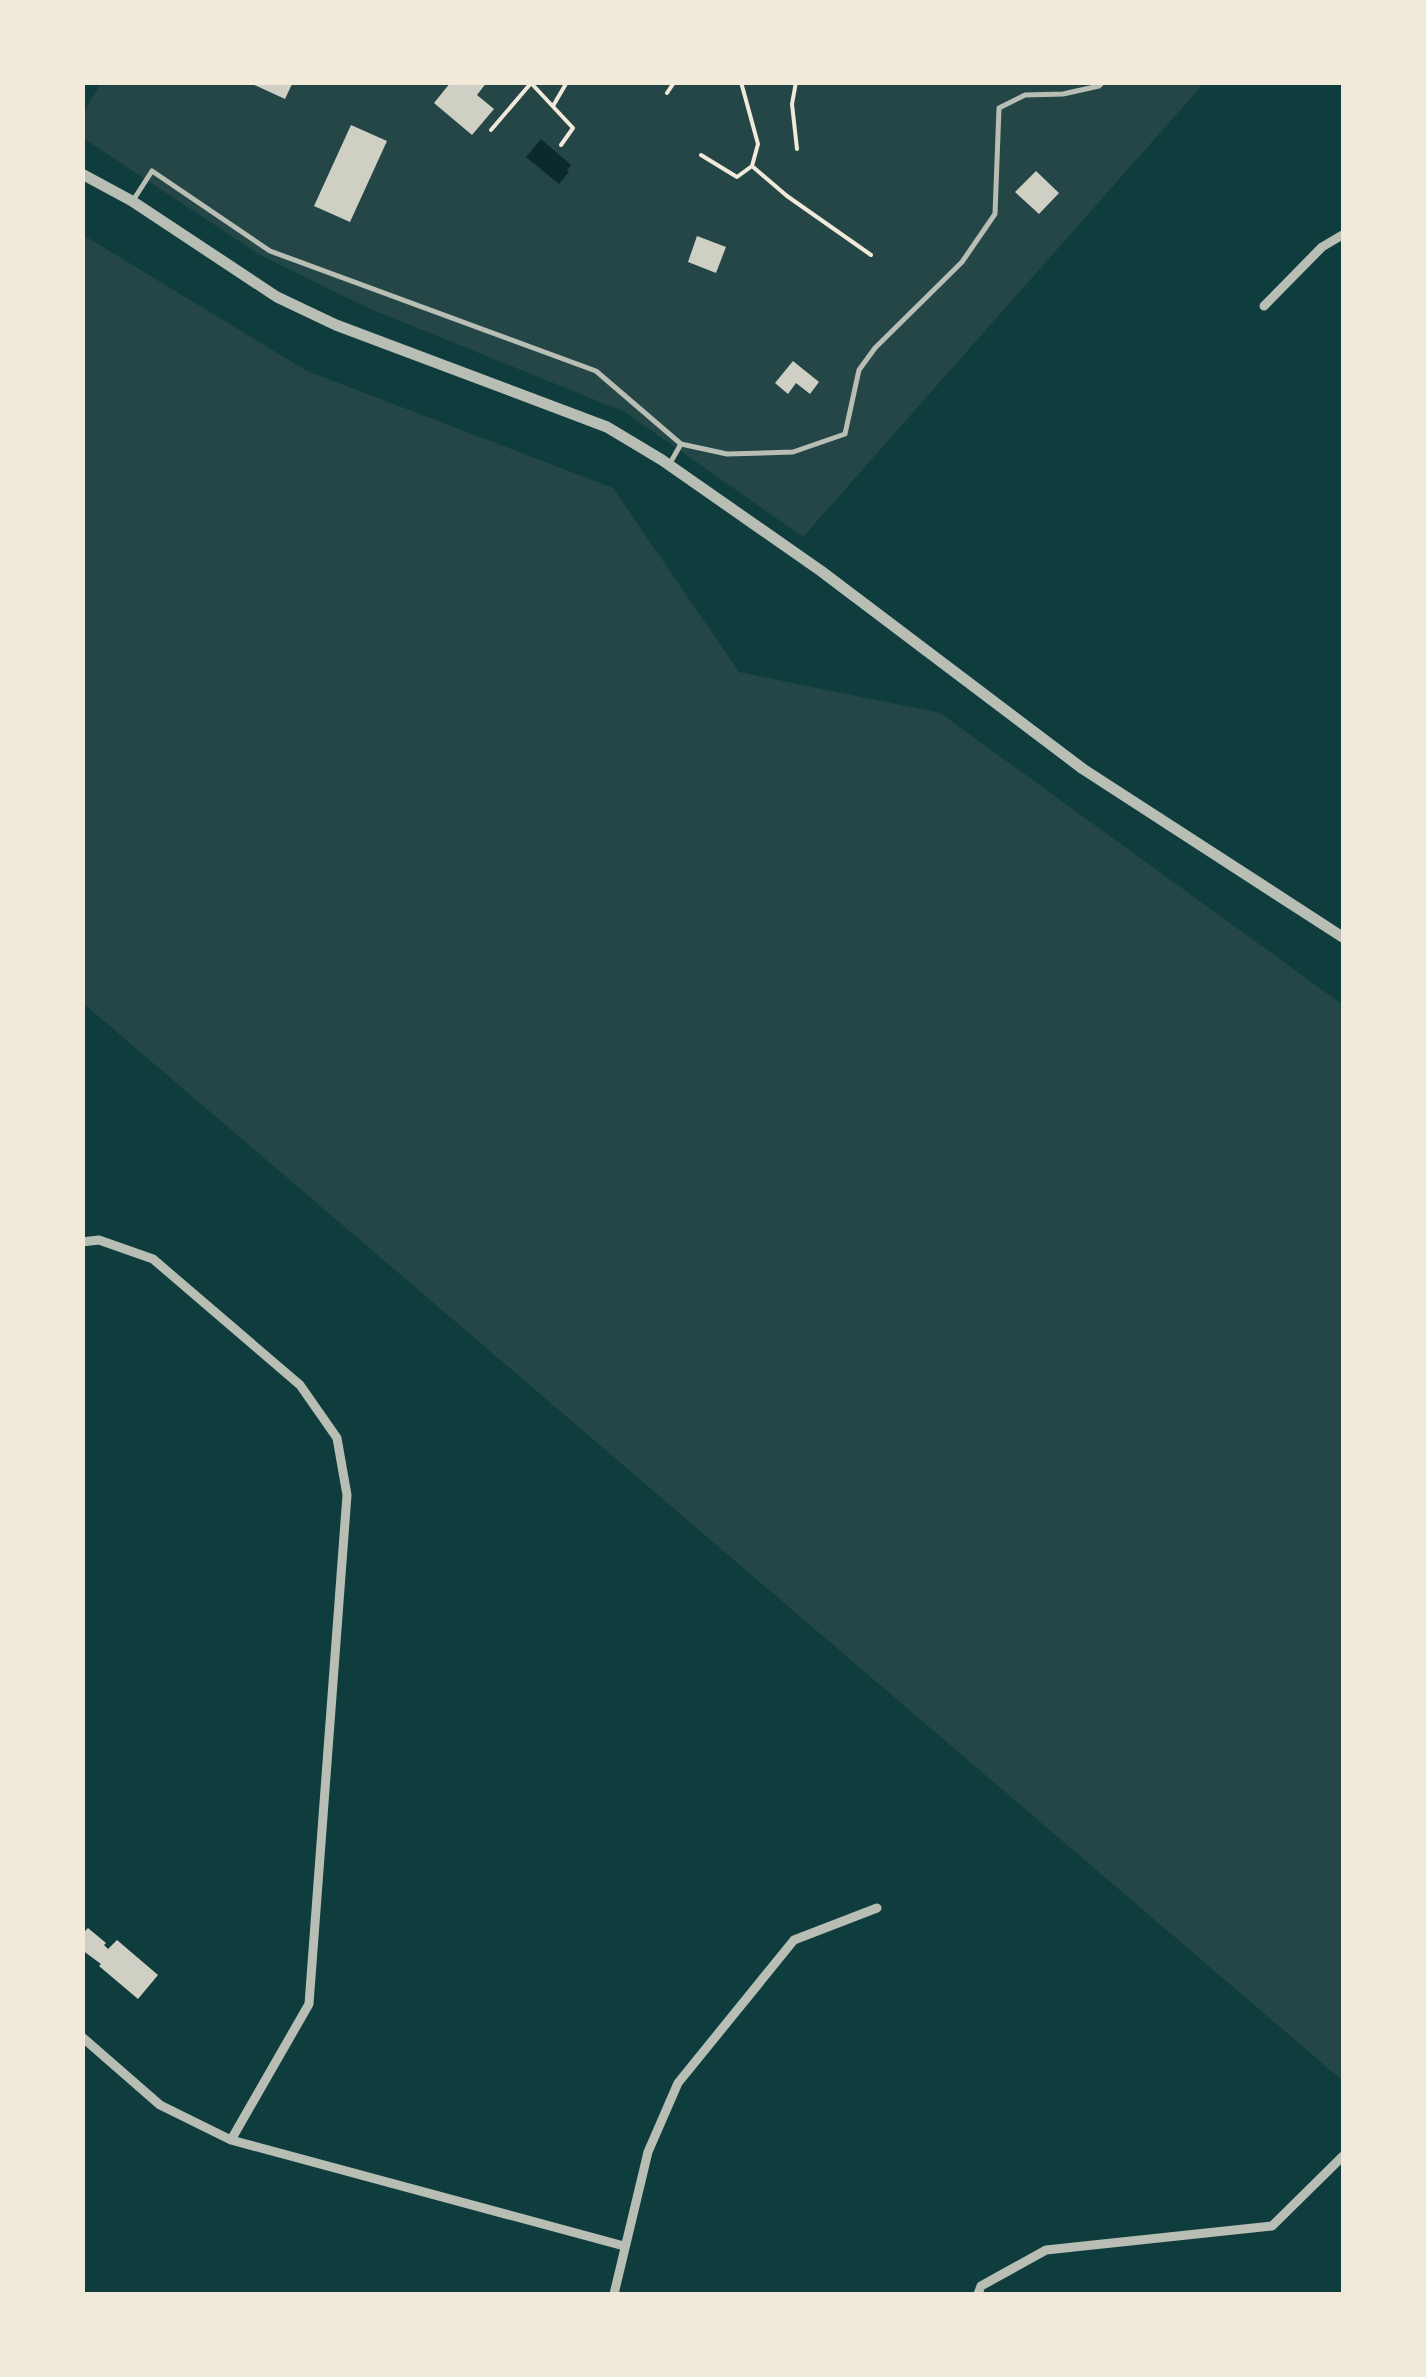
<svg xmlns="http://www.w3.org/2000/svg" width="1426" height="2377" viewBox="0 0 1426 2377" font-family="Mulish,sans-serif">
  <rect width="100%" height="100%" fill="#0f3d3e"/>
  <path fill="#244646" d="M101 83H1204L803 537 625 412 370 309 260 255 83 138V114Z
    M83 235 307 371 613 488 739 672 940 713 1343 1005V2081L83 1003Z"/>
  <path fill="#0a2a2b" d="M541 139 571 165 567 170 569 172 559 184 526 157Z"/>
  <path fill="#cfcfc3" d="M248 82H293L285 99Z
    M451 82H487L477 95 494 109 472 135 434 103Z
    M351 125 387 141 350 222 314 206Z
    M1036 171 1059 193 1039 214 1015 192Z
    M697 236 726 247 716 273 688 262Z
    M793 361 819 382 810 394 796 383 788 394 775 383Z
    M88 1928 106 1943 104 1945 108 1949 117 1940 158 1975 138 1999 99 1966 101 1964 82 1950V1934Z"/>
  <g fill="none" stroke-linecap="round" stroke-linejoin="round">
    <path stroke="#f1e9da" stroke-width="4" d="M796 82 792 104 797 149
      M531 83 573 128 561 145
      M667 93 673 84 671 82
      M553 106 567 82
      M491 130 532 82
      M701 155 737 177 752 166 758 144 741 82
      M752 166 787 196 871 255"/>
    <path stroke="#b8beb3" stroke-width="5" d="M134 199 152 171 270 251 596 371 681 444 669 465
      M681 444 727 454 793 452 845 434 859 370 875 348 962 262 995 214 999 108 1025 95 1063 94 1099 86 1103 82"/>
    <path stroke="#b8beb3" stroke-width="9" d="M1264 306 1322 247 1344 234
      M82 1242 99 1240 153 1259 300 1385 337 1438 347 1495 309 2004 231 2140
      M82 2037 160 2105 231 2140 624 2246
      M614 2294 648 2152 678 2083 794 1940 877 1908
      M978 2294 981 2286 1046 2250 1272 2226 1343 2156"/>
    <path stroke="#b8beb3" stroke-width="11" d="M82 174 132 201 277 297 336 325 607 427 662 460 821 571 1083 769 1344 938"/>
  </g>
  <rect width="1426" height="2377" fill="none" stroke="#f1e9da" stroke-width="170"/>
</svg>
